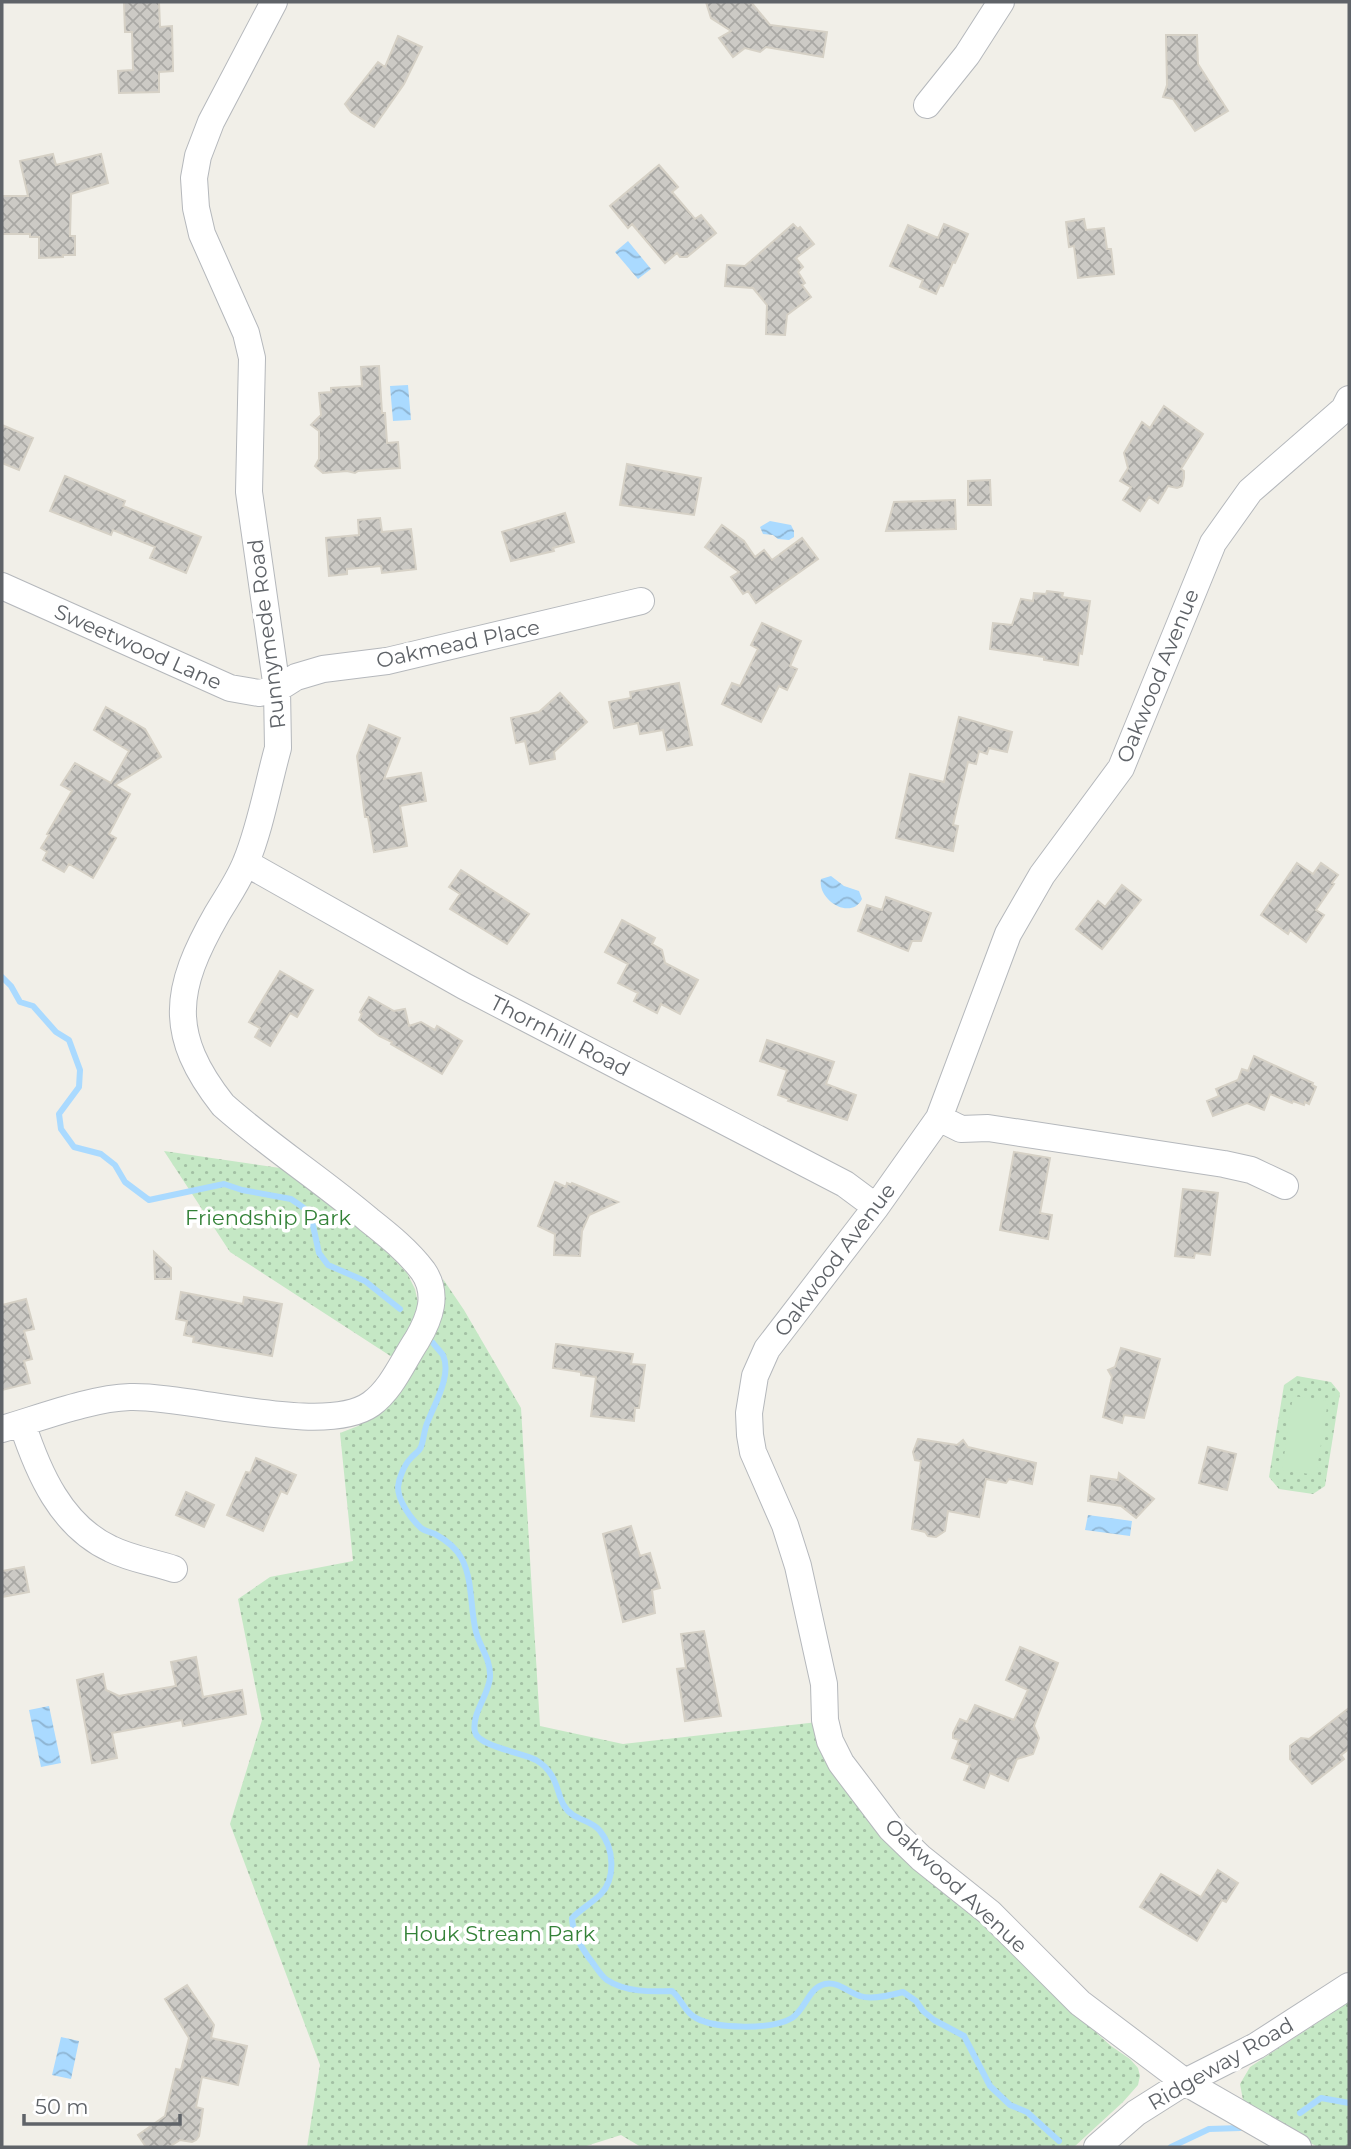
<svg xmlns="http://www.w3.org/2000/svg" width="1351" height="2149" viewBox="0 0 1351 2149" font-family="Montserrat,sans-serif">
  <defs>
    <pattern id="park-dots" width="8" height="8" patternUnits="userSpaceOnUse" patternTransform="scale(1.75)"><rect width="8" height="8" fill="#c5e8c5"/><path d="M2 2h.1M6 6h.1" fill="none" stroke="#a3c0a4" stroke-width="1.8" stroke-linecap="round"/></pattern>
    <pattern id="water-waves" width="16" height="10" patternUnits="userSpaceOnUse" patternTransform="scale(1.75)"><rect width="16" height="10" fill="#aadaff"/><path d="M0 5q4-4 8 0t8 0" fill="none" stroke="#8eb4d2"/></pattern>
    <pattern id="building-cross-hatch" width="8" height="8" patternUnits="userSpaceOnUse" patternTransform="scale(1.75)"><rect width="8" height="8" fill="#cccac5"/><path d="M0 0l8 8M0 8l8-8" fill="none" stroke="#a9a8a4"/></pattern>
  </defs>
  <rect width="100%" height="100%" fill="#f1efe8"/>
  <path fill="url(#park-dots)" d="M164 1151 287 1169 382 1247 407 1273 415 1289 418 1303 416 1316 392 1357 230 1252Z
    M443 1279 464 1310 521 1408 540 1726 623 1744 818 1722 966 1906 1080 2018 1111 2046 1130 2059 1138 2068 1140 2076 1138 2085 1123 2102 1074 2147H641L621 2135 583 2147H307L320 2065 230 1824 262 1720 238 1599 270 1577 353 1561 340 1433 358 1426 381 1406 444 1291Z
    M1297 1376 1331 1382 1340 1393 1325 1486 1313 1494 1279 1489 1269 1477 1284 1385Z
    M1349 2002V2147H1318L1260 2117 1243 2100 1240 2084 1250 2067Z"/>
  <path fill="#c5e8c5" d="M1293 1396 1328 1401 1316 1475 1282 1470Z"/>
  <path fill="url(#water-waves)" d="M628 241 651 269 638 279 615 252Z
    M408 385 411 420 393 421 390 386Z
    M770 521 791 525 794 531V537L789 540 778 539 773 535 763 534 760 527Z
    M831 876 844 886 859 891 862 899C851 921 817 900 821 879Z
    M1088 1515 1132 1521 1130 1536 1085 1530Z
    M49 1706 61 1763 41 1767 29 1710Z
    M61 2037 79 2041 71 2079 52 2075Z"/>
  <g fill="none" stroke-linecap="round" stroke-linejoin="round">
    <path stroke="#aadaff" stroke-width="6" d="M2 977 11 986 20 1002 33 1006 56 1032 69 1040 80 1070 79 1087 59 1114 61 1129 74 1147 101 1154 115 1165 125 1182 149 1200 224 1184 242 1190 291 1199 304 1208 312 1221 319 1253 328 1265 365 1281 400 1309
      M433 1343C436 1347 440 1351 443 1355 452 1375 435 1403 428 1421 424 1429 424 1439 421 1447 419 1452 414 1454 411 1458 404 1465 399 1478 398 1487 398 1501 411 1519 421 1528 425 1531 430 1532 435 1534 446 1540 456 1547 462 1559 473 1581 470 1608 476 1632 480 1647 491 1660 490 1677 489 1695 471 1714 475 1732 478 1746 523 1753 536 1760 564 1777 553 1802 573 1815 582 1821 593 1822 600 1831 614 1848 616 1878 601 1894 592 1903 581 1909 572 1918 573 1934 580 1945 589 1958 595 1965 600 1975 607 1980 625 1992 651 1992 672 1991 682 1999 684 2012 696 2018 716 2029 772 2030 792 2018 806 2009 808 1988 825 1984 838 1981 849 1993 860 1996 872 2000 892 1995 903 1992L916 2001 923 2011 934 2020 964 2036 990 2086 1010 2105 1027 2112 1059 2141
      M1300 2113 1321 2098 1349 2103
      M1171 2147 1209 2129 1240 2128"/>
  </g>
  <path fill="url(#building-cross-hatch)" stroke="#d6d1c6" stroke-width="2" d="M124 2H159L160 27 172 26 173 71 159 72V92L119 93 118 71 133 70 132 32H125Z
    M706 2H751L770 25 827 32 823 57 766 47 760 52 745 48 733 57 719 38 731 31 711 18Z
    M1166 35H1197L1198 64 1228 111 1195 131 1173 99 1163 97 1167 85Z
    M398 36 422 47 404 84 374 127 351 112 345 104 378 62 385 67Z
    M53 154 56 165 101 154 108 183 71 194 70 236H75V255H63V257L39 258V237H30V234H2V196H28L20 161Z
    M659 165 678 187 672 192 695 219 701 215 716 233 687 257H680L677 253 665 263 632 224 628 228 610 206Z
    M1084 219 1086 230 1104 228 1107 249H1111L1114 274 1078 278 1074 246 1069 247 1066 222Z
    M793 224 798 229 800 227 814 244 796 258 803 267 798 272 805 283 802 285 811 297 787 315 785 335 766 334 767 305 753 288 725 286 727 265 745 266Z
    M944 224 968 234 955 263 953 262 943 286 940 285 936 294 920 287 923 280 890 266 908 225 938 238Z
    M379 366 382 413H385L387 443 398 442 400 468 358 471 355 473 347 471 323 473 315 466 319 459V431L311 425 321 415 319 393 331 392V388L362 386 361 367Z
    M1164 406 1203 434 1181 469 1184 471V478L1182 486 1177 488 1168 486 1158 503 1149 497 1140 511 1123 500 1131 487 1120 481 1128 468 1124 453 1142 422 1150 428Z
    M2 425 33 438 19 470 2 463Z
    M627 464 701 478 694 515 620 505Z
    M65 476 125 501 123 506 201 537 186 573 150 558 155 547 113 530 111 535 50 511Z
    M990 480 991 505H968V481Z
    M955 500 956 529 886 531 894 502Z
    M565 513 574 542 553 548 554 551 511 561 502 532Z
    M380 518 382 532 411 529 416 569 382 573 381 566 347 569V574L329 576 326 538 359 535 358 520Z
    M722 525 744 541 755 557 764 550 772 560 802 538 818 559 756 603 748 591 743 594 731 577 739 572 705 547Z
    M1047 591 1063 593 1062 597 1090 601 1082 654 1079 653 1078 665 1044 660V657L990 649 993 623 1012 625 1021 599 1033 601 1034 593 1046 594Z
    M762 623 801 641 790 666 797 669 787 690 779 686 761 722 722 704 732 683 740 686 758 649 751 645Z
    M679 683 692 745 667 750 663 730 640 734 638 723 614 728 609 702 631 698 630 692Z
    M560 693 587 722 554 752 555 759 530 764 525 741 516 743 511 718 539 712Z
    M106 707 145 729 161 757 115 785 130 794 109 834 116 838 93 878 69 864 64 872 43 860 47 852 41 848 49 835 47 834 72 791 61 785 75 763 111 783 129 751 94 730Z
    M959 717 1012 732 1007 752 989 748 987 754 979 751 976 764 968 762 953 825 958 826 953 851 896 838 910 774 944 782Z
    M369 725 400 738 384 779 421 773 426 801 400 806 407 846 374 852 368 817H365L357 756Z
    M1297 863 1313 874 1321 863 1338 875 1332 883 1334 884 1316 910 1324 915 1306 942 1290 930 1288 934 1261 915Z
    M461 870 529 914 507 944 450 909 460 894 449 887Z
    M1122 885 1141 900 1102 949 1076 929 1098 901 1105 907Z
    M886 897 931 913 921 941H912L908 951 858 931 867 905 882 910Z
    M622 920 655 938 652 944 662 950 665 963 698 980 680 1014 661 1004 657 1013 634 1001 638 993 618 983 628 964 605 952Z
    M280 971 313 990 297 1017 290 1013 270 1046 255 1037 260 1028 249 1022Z
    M369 997 394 1011 405 1009 409 1026 421 1022 435 1030 437 1026 462 1041 442 1074 391 1044 392 1042 379 1036 359 1020 362 1014 360 1012Z
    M767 1040 834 1062 826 1084 856 1095 847 1120 788 1101 789 1099 778 1095 787 1070 760 1061Z
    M1254 1056 1313 1083 1312 1085 1316 1087 1309 1104 1305 1102 1304 1105 1293 1101 1292 1103 1270 1094 1264 1110 1247 1103 1213 1116 1207 1101 1219 1096 1216 1089 1238 1080 1242 1069 1248 1071Z
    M1014 1152 1050 1158 1040 1213 1052 1215 1048 1239 1000 1230Z
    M555 1182 566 1187 567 1183 571 1185 572 1183 618 1202 589 1215 582 1231 580 1256 554 1255 555 1234 538 1226Z
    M1183 1189 1218 1193 1210 1255 1195 1253 1194 1258 1175 1256Z
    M154 1252 171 1268V1279H155Z
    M181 1292 243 1304 244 1297 282 1304 272 1356 193 1342 194 1337 184 1335 187 1321 176 1319Z
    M26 1299 34 1329 24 1331 32 1359 24 1361 30 1383 2 1390V1305Z
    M556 1344 633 1354 631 1364 645 1365 639 1408H635L634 1421 591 1416 596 1377 581 1375V1372L553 1368Z
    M1121 1348 1160 1359 1144 1418 1124 1415 1122 1423 1103 1417 1112 1377 1108 1370 1115 1367Z
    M918 1439 957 1445 963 1440 968 1447 1036 1463 1032 1484 1009 1479 1006 1483 986 1479 979 1517 948 1511 945 1531 936 1537 928 1536 925 1532 912 1529 921 1461 915 1460 913 1452Z
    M1208 1447 1236 1454 1227 1490 1199 1483Z
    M256 1458 296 1475 287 1494 281 1491 263 1531 227 1515 246 1472 250 1473Z
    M1119 1473 1154 1499 1136 1518 1121 1506 1088 1501 1091 1476 1118 1480Z
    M186 1492 214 1505 204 1527 176 1515Z
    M631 1526 640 1556 650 1553 660 1588 652 1590 655 1613 623 1622 603 1534Z
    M24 1567 29 1592 2 1597V1571Z
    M704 1631 721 1716 685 1721 677 1669 686 1668 681 1634Z
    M1020 1647 1058 1663 1034 1726 1039 1738 1033 1754 1017 1759 1008 1781 990 1773 984 1788 964 1780 970 1765 952 1758 959 1740 953 1738V1733L960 1719 967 1722 975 1705 1014 1720 1028 1690 1006 1680Z
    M196 1657 203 1697 242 1690 246 1714 183 1726 182 1720 112 1733 117 1758 92 1763 77 1680 103 1674 106 1690 119 1696 176 1686 171 1662Z
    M1349 1708V1749L1341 1755 1344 1759 1312 1784 1290 1759V1746L1301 1738 1309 1739Z
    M1218 1870 1238 1883 1226 1902 1222 1900 1197 1941 1140 1907 1161 1874 1201 1897Z
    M187 1985 214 2025 211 2038 247 2046 238 2085 202 2077 196 2107 203 2109 199 2136 196 2140 192 2142 180 2140 169 2147H146L138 2135 165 2116 176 2069 181 2070 189 2038 165 1999Z"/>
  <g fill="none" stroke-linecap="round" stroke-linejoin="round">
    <g stroke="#b5b8bc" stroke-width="28">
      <path id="minor" d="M927 105 967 55 1001 2
        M2 586 230 688 259 693 277 689 296 677 323 669 387 661 641 601
        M246 863 464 986 845 1184 876 1207
        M939 1118 961 1129 988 1128 1224 1164 1251 1170 1285 1186
        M22 1423C38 1472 61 1526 111 1549 131 1559 153 1562 174 1569
        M2 1429C40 1418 92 1398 130 1397 190 1395 325 1437 371 1404 392 1389 403 1361 417 1340 430 1318 439 1294 423 1271 408 1251 388 1235 369 1220 322 1180 269 1146 223 1105 167 1034 174 989 217 914 227 897 239 880 246 862 260 829 268 784 278 748L277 689 249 492 252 358 246 333 202 234 196 208 194 178 198 156 211 122 274 2
        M1097 2147 1136 2113 1185 2082 1256 2046 1349 1986
        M1298 2147 1185 2082 1080 2003 990 1913 921 1858 891 1829 841 1763 830 1741 825 1720 824 1684 798 1566 785 1525 753 1452 750 1435 749 1413 755 1376 767 1349 876 1207 939 1118 1008 934 1042 875 1121 768 1213 543 1250 491 1344 409 1349 399"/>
    </g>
    <use href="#minor" stroke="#fff" stroke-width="26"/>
  </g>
  <g text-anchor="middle" stroke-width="7" stroke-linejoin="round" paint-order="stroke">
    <g font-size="21" fill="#5f6368" stroke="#fff">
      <text transform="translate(267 634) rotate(-97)" y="7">Runnymede Road</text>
      <text transform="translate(458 644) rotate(-12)" y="7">Oakmead Place</text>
      <text transform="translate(138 647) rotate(24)" y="7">Sweetwood Lane</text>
      <text transform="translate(1158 676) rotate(-68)" y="7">Oakwood Avenue</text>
      <text transform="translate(560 1036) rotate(27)" y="7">Thornhill Road</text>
      <text transform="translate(835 1260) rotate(-53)" y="7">Oakwood Avenue</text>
      <text transform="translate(956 1886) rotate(43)" y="7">Oakwood Avenue</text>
      <text transform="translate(1221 2064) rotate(-30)" y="7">Ridgeway Road</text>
    </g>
    <g font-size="21" fill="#348238" stroke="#fff">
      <text x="268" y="1225">Friendship Park</text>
      <text x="499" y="1941">Houk Stream Park</text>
    </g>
  </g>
  <rect width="1351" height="2149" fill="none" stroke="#5f6368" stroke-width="7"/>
  <path d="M24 2114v10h156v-10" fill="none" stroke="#5f6368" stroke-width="3.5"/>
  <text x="35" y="2114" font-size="21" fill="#5f6368" stroke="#ffffff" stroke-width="5" paint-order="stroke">50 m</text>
</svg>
